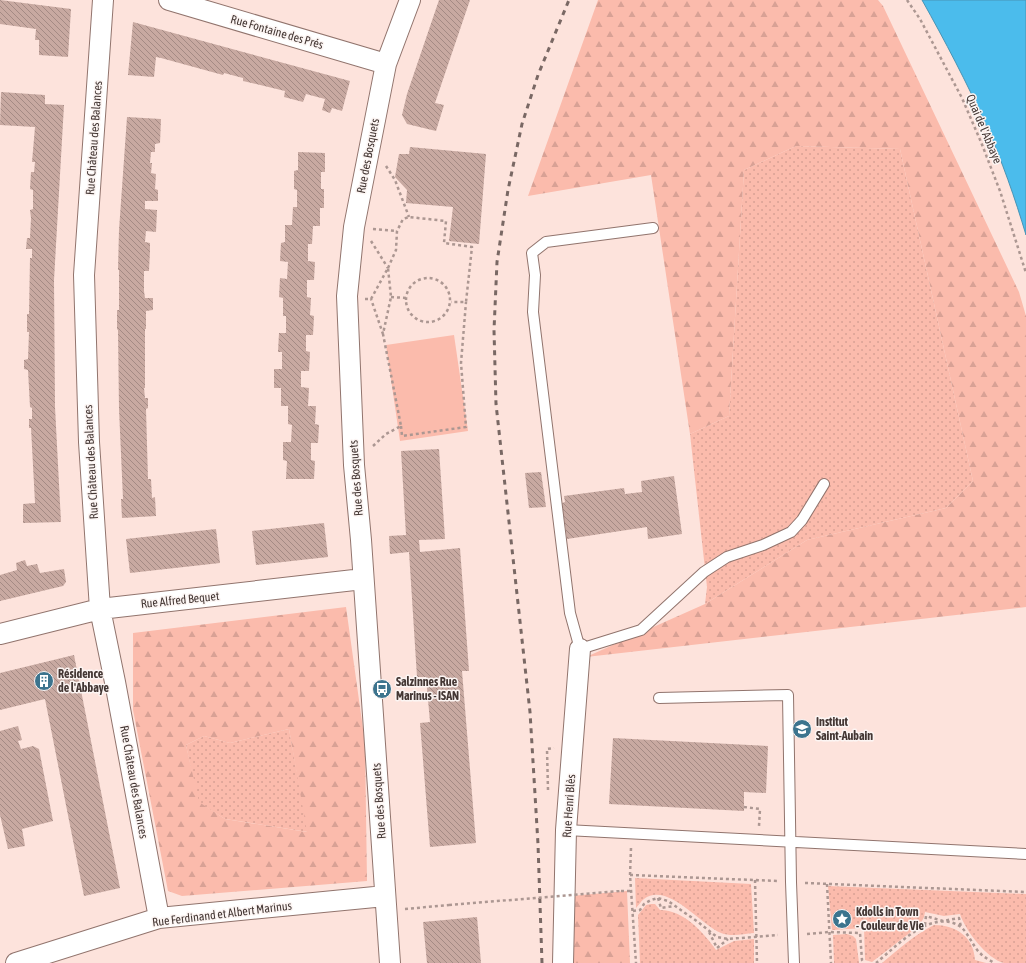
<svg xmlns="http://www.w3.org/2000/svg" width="1026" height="963" viewBox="0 0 1026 963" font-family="'Asap Condensed',sans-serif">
  <defs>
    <pattern id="green-dots" width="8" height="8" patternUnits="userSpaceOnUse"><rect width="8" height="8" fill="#fbbbac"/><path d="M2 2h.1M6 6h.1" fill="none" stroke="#d8a195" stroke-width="1.8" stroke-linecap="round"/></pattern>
    <pattern id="forest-firs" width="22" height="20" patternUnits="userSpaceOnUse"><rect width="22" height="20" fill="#fbbbac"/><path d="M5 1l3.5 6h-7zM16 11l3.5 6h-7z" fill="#d8a195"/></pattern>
    <pattern id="building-back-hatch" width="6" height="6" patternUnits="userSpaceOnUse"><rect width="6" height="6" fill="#c8a9a1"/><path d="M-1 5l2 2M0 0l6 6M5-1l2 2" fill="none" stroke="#a48a84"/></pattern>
  </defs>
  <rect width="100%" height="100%" fill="#fde3dc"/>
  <path fill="url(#green-dots)" d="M796 146 900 149 973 481 946 508 807 540 705 604 707 587 690 434 729 416 744 170Z
    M289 729 308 832 225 819 198 802 186 745 204 736 230 743Z
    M635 878 751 884 754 933C743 934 731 937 721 933 701 925 667 881 644 899 641 901 639 905 636 908Z
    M828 886 1026 894V963C1019 963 1010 963 1004 963 987 959 965 930 960 914L944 916 925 912 924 917 920 925 872 962 865 960 864 928 832 930Z
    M651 904H655L660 910C684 910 703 932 716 950L734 941 754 939V963H640L638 915 646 905Z
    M934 925C956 925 974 937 975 960L986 963H882C899 949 914 935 934 925Z
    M847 934 853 936 856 939 859 963H834L833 935Z"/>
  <path fill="url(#forest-firs)" fill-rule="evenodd" d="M598 0H878L883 6 1019 292 1026 316V607L586 657 705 604 807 540 946 508 973 481 900 149 796 146 744 170 729 416 690 434 651 175 528 196Z
    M346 607 365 743 367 881 182 896 168 891 133 710V633ZM289 729 307 832 225 819 199 802 186 745 204 736 230 743Z
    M627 891 630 963H569L570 896Z"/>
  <path fill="#fbbbac" d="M454 335 468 431 400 441 386 345Z"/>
  <path fill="#4bbcec" stroke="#4994b5" d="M922 0H1026V235C1015 198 1002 161 986 125 967 83 945 41 922 0Z"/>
  <path fill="url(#building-back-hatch)" d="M0 0 71 9 68 57 39 55V40H35L36 29 0 24Z
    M439 0H470L435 103 444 105 436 131 407 124 402 115 407 94Z
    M133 22 350 81 342 111 332 108 330 113 322 110 325 99 306 94 303 102 284 97 285 91 243 81V78L224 73 223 75 161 58 156 57 154 77 128 75Z
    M1 92 45 95V104L64 105 54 280 55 407 61 522 23 523V504L35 503 31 428H29V419H32V408L30 407 28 370 24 369V360L28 359 29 332H27V314H29L30 258H32V249H26L27 238H30L31 218 30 210 33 209V190L30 189 31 172H34L35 162H32L35 127 0 125Z
    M127 117 161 119 160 143 155 144V152H151L150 163H152L151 173 156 174 155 189 158 190V201H145V209L157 210 156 232 146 231 145 242 150 243V251L149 271H144V291L145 298H153V310L146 311V329H145V388H144L145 398H148V408L146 409 148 479H151L152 498 155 497 156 516 122 518 121 499H123L119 409 118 330 117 329V310H119V270H118L119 230Z
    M410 147 486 154 479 244 449 241 453 207 406 203 407 190 395 177 399 154H409Z
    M298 152 325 153V172H321V189H324V208H320V226H313L312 244H308V261L315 262 314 280H307V297L311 298 310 315 314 316 313 335H306V351L310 352 309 371H301V387L309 388 308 406H316L315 424 319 425 318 443H311V460L315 461 314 479H286L287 461 283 460V442H291L292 425 288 424V406H281V388H274V369H282V352H278L279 333H286V316H283V298L279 297 280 278 287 279 288 262 280 261 281 243 285 242V225H292L293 207H297V190L294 189V171L298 170Z
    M439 449 445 539 419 540 420 552 460 548 469 671H462L476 843 430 847 420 723 430 722 426 677H417L409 552 390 554 389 536 406 535 401 451Z
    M541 472 546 507 529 508 525 473Z
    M674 476 682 534 648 539 647 527 567 539 562 503 565 502 564 496 624 488 625 494 642 492 641 481Z
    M324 523 328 557 256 565 252 531Z
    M216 529 220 563 130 573 126 539Z
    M25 560 27 566 37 564 40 573 64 569 66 582 63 586 0 601V575L17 570 16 563Z
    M74 655 120 888 84 896 45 699 0 710V673Z
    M18 726 22 740 18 741 21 749 33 746 39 749 53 821 22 829 25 846 8 849 0 815V731Z
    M613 738 768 746 766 793 744 792V811L609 804Z
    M477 917 481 963H427L423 922Z"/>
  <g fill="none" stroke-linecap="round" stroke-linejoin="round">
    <g stroke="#91746d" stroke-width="12">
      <path id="service" d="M653 228 546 242 532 253 535 275 533 312 570 613 580 649 641 630 704 572 727 557 763 545 791 532 802 520 824 484
        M659 698 788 695 791 882 794 963
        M566 830 1026 854"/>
    </g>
    <g stroke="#91746d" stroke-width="22">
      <path id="minor" d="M103 0 84 275 89 442 100 609 115 682 159 918
        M169 0 386 64
        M0 634 100 609 363 579
        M16 963 159 918 385 896
        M390 963 361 540 354 465 347 296 354 227 386 64 410 0
        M563 963 566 830 580 649"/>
    </g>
    <path stroke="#ac9792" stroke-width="2.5" stroke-dasharray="3 3" stroke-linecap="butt" d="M907 0 920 19 962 98 981 142 1000 191 1026 273
      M386 166 395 180 409 217
      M373 229 397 231
      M371 241 388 268
      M388 268 396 250 397 231 403 219 409 217 446 221 444 243 472 247 466 302H451
      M406 300a22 22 0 1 1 44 0a22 22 0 1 1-44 0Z
      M391 297 406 298
      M365 299H371L388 268 391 297 383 334 371 299
      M401 426 402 436 466 427 461 363 466 302
      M373 446 386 434 401 426 383 334
      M548 790 547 749 554 748
      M744 807 760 809 759 826
      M631 848 630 875 636 963
      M630 875 778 881
      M755 880 757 963
      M805 883 1026 892
      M827 884 831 963
      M621 891H631
      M658 898 661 908 674 906
      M405 909 449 905
      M633 911 640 910 644 904 651 900 658 898 668 901 698 922 717 937 728 939 778 935
      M925 925 926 916 943 921 959 918 961 927
      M709 932 717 948 728 939
      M807 934 829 932 860 933 862 960 864 963
      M876 963C897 946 932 907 961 927 969 934 973 947 981 954 985 958 990 960 994 963"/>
    <use href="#service" stroke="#fff" stroke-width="10"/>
    <use href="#minor" stroke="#fff" stroke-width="20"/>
    <path stroke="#796864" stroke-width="3" stroke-dasharray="5 5" stroke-linecap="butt" d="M542 963 538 844 530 712 496 404 494 330 497 262 508 190 522 124 538 75 569 0"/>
    <path stroke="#ac9792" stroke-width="2.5" stroke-dasharray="3 3" stroke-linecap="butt" d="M449 905 621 891"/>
  </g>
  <defs>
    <g id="building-disc" transform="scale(1)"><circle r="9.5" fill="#3c748e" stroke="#fcf5f3"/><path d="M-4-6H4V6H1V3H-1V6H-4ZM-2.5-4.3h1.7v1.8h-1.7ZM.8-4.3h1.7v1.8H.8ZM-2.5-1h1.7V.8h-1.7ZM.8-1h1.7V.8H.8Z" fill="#fff"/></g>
    <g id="bus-disc" transform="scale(1)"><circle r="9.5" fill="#3c748e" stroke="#fcf5f3"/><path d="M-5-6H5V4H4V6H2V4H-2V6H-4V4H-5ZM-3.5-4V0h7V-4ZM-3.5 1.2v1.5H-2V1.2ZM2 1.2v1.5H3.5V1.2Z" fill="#fff"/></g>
    <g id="school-disc" transform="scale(1)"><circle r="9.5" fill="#3c748e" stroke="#fcf5f3"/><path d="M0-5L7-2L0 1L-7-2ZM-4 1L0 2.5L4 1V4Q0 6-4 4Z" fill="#fff"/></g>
    <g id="sight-disc" transform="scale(1)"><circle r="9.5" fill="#3c748e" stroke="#fcf5f3"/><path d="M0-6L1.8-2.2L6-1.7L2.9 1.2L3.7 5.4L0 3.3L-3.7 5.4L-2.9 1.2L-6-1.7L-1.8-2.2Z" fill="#fff"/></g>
  </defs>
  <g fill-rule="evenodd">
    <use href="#building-disc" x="44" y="681"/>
    <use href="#bus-disc" x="382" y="689"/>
    <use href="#school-disc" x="802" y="729"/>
    <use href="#sight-disc" x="842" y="919"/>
  </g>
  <g text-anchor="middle" stroke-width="3" stroke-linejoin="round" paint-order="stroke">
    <g font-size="12" fill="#443734" stroke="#fcf5f3">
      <text transform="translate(277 32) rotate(16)" y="4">Rue Fontaine des Prés</text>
      <text transform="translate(984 129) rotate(67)" y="4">Quai de l'Abbaye</text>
      <text transform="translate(94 138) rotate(-86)" y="4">Rue Château des Balances</text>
      <text transform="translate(368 156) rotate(-79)" y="4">Rue des Bosquets</text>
      <text transform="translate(91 462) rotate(-93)" y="4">Rue Château des Balances</text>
      <text transform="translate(356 478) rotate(-94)" y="4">Rue des Bosquets</text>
      <text transform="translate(180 600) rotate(-6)" y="4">Rue Alfred Bequet</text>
      <text transform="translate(134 782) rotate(80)" y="4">Rue Château des Balances</text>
      <text transform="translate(379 801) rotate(-94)" y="4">Rue des Bosquets</text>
      <text transform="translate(569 806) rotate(-86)" y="4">Rue Henri Blès</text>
      <text transform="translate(222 914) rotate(-7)" y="4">Rue Ferdinand et Albert Marinus</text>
    </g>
    <g font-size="12" font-weight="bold" fill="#443734" stroke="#fcf5f3" text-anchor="start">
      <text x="58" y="678">Résidence<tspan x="58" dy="14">de l'Abbaye</tspan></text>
      <text x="396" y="686">Salzinnes Rue<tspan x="396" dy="14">Marinus - ISAN</tspan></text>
      <text x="816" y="726">Institut<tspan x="816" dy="14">Saint-Aubain</tspan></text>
      <text x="856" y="916">Kdolls in Town<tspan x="856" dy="14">- Couleur de Vie</tspan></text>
    </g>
  </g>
</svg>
